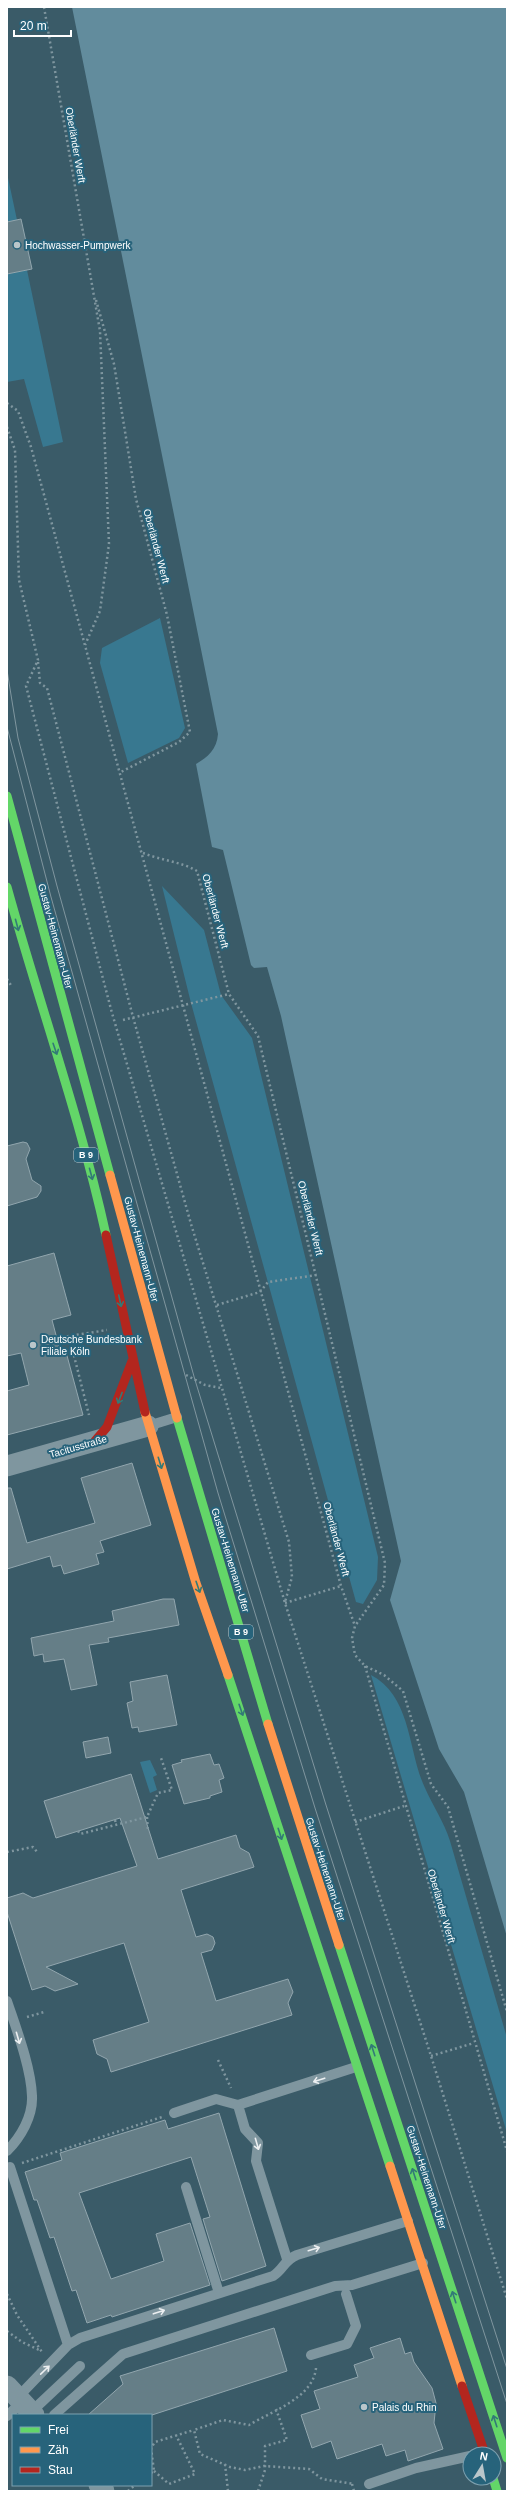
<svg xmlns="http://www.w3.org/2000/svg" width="514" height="2498" viewBox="0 0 514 2498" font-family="Helvetica,sans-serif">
  <rect width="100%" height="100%" fill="#3a5b68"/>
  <path fill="#387890" d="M7 173 17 220 7 222Z
    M27 270 63 442 43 447 24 379 7 382V274Z
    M160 618 185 728 179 738 128 763 100 663 102 648Z
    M162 886 204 930 221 995 252 1038 378 1557 377 1580 363 1604 356 1602 191 1003Z
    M371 1675C412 1696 408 1753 425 1788 433 1806 444 1822 450 1841L507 2038V2133Z
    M150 1760 157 1775 153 1777 157 1790 150 1793 140 1762Z"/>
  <path fill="#628c9d" d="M72 7H507V1937L464 1792 439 1749 390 1600 401 1561 281 1016 267 967 254 968 251 965 223 850 212 847 196 764C208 757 217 749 218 734Z"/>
  <path fill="#657e87" stroke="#92a6ae" d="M21 219 32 269 7 274V222Z
    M23 1142 27 1143 30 1149 26 1159 32 1180 41 1186V1191L37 1197 7 1206V1146Z
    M54 1253 71 1315 52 1320 61 1354 66 1352 83 1415 7 1435V1391L29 1385 21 1353 7 1356V1266Z
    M132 1463 151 1525 100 1541 104 1552 96 1554 99 1564 64 1574 61 1565 53 1567 50 1556 7 1569V1488H11L27 1543 95 1523 81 1478Z
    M163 1599H174L179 1625 108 1638 109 1642 89 1645 97 1685 71 1690 64 1659 44 1662 43 1654 34 1656 31 1638 114 1621 112 1611Z
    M167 1675 177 1725 139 1732 138 1727 132 1728 127 1703 133 1701 130 1682Z
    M108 1737 111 1753 86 1758 83 1742Z
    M210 1754 214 1765 219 1764 224 1778 219 1780 222 1792 210 1796V1798L184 1804 172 1765 182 1762 181 1760Z
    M131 1774 158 1859 236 1835 240 1848 249 1853 254 1867 181 1890 196 1937 207 1934 213 1937 215 1943 212 1950 201 1953 216 2001 288 1979 293 1992 288 2003 292 2015 111 2072 107 2059 97 2054 93 2040 149 2022 124 1943 46 1967 78 1984 55 1991 45 1986 32 1990 7 1912V1898L23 1893 33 1898 137 1866 120 1818 56 1838 44 1801Z
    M219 2113 266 2266 222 2281 203 2219 210 2217 191 2157 79 2193 111 2279 164 2261 156 2234 190 2223 210 2285 112 2317 111 2315 87 2323 76 2290 72 2291 54 2237 50 2238 37 2200H34L25 2172 62 2160 60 2153 165 2120 168 2129Z
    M274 2328 287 2371 152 2415H88L123 2384 120 2376Z
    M400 2338 405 2354 411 2352 414 2362 432 2388 436 2403 434 2423 443 2449 408 2461 405 2450 386 2456 382 2444 337 2459 331 2441 312 2448 301 2415 320 2409 314 2391 358 2377 354 2365 374 2358 370 2348Z"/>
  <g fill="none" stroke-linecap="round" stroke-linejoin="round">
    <path stroke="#7f969f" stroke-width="2.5" stroke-dasharray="2 3" stroke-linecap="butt" d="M44 7 100 331 109 544 100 611 85 645
      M96 300 114 364 136 499 167 615 190 732 179 742 121 772
      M7 403 18 411 31 447 341 1586 355 1626
      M7 427 15 450 19 580 38 660 26 686 112 1013 285 1603 431 2056 507 2299
      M38 662 40 683 47 688 133 1017 191 1224 289 1542 292 1577 285 1602
      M143 853C160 860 182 862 197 871L229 994 258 1036 385 1563 384 1585 355 1626 352 1638 355 1655 365 1666 384 1675 403 1691 431 1784 448 1807 507 2012
      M7 979 12 987
      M123 1020 229 994
      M217 1305 260 1292 268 1282 317 1275
      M69 1336 89 1415
      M57 1338 107 1330
      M186 1375 205 1385 221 1388
      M285 1603 341 1586
      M365 1666 507 2151
      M147 1817 148 1831
      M115 1820 116 1824
      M355 1822 404 1806
      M78 1831 80 1834 147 1817 158 1793 172 1790 161 1758
      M7 1852 33 1847 38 1853
      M27 2017 44 2012
      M431 2056 474 2043
      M218 2060 231 2088
      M22 2163 162 2117
      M7 2294 17 2315 42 2352
      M7 2331 22 2342 39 2350
      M316 2368C313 2398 272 2411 249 2425L223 2420 194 2430 200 2454 230 2467 245 2470 264 2466 309 2469 322 2479 354 2484
      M225 2464 228 2491
      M154 2471 169 2484 195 2474 176 2435
      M151 2473 154 2471 151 2448 155 2442 194 2430
      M352 2484 354 2491
      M128 2491 135 2485
      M258 2491 265 2470V2446L287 2440 276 2409"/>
    <path stroke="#7f969f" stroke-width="10" d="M148 1426 177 1417
      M7 2001C16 2028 31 2067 32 2096 33 2116 21 2137 7 2151
      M174 2113 216 2099 238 2105
      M10 2167 68 2345
      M186 2187 219 2293
      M287 2259 256 2161 258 2143 245 2129 238 2105 356 2067
      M311 2355 347 2344 356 2326 346 2294
      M18 2397 68 2345 80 2338 273 2276C284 2269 284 2260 297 2255L408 2221
      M31 2412 80 2366
      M54 2415 123 2354 335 2286 352 2285 423 2263
      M7 2416 22 2402
      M369 2484 416 2468 470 2456"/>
    <path stroke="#7f969f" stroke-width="21" d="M7 1466 148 1426
      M7 2386 34 2415
      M99 2485 104 2491"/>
    <path stroke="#63d668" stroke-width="9" d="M7 796 110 1175
      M7 887C39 1003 80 1117 106 1235
      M177 1418 268 1724
      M228 1675 390 2166
      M339 1945 507 2458
      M493 2478 497 2491"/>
    <path stroke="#ff974d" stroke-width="9" d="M110 1175 177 1418
      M145 1412 196 1583 228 1675
      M268 1724 339 1945
      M390 2166 462 2386"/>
    <path stroke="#b3261e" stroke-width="9" d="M106 1235 145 1412
      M95 1441 107 1427 132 1361
      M462 2386 485 2454"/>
    <path stroke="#80969f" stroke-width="1" d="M7 670 18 738 57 886 195 1380 326 1805 507 2369
      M7 727 51 897 218 1493 315 1808 507 2404"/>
  </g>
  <defs><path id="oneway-shaft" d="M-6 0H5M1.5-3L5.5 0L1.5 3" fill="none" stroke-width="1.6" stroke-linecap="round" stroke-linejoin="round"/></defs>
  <g stroke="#337a77">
    <use href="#oneway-shaft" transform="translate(17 925) rotate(75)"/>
    <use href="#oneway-shaft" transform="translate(55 1049) rotate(71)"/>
    <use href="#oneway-shaft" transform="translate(91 1174) rotate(75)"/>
    <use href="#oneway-shaft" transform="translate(120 1301) rotate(78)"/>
    <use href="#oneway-shaft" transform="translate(120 1398) rotate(111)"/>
    <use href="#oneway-shaft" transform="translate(160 1463) rotate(73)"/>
    <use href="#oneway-shaft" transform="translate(198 1587) rotate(71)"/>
    <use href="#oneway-shaft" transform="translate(241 1710) rotate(71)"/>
    <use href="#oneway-shaft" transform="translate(280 1834) rotate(72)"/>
    <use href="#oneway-shaft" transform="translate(373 2050) rotate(-108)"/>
    <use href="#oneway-shaft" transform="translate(414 2174) rotate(-108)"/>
    <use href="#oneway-shaft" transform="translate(454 2297) rotate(-108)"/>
    <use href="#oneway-shaft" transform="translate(495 2421) rotate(-108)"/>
  </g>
  <g stroke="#eceff1">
    <use href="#oneway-shaft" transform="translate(18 2038) rotate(74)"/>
    <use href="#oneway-shaft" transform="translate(319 2080) rotate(162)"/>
    <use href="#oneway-shaft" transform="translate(257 2144) rotate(74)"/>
    <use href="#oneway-shaft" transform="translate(314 2249) rotate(-17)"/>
    <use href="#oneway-shaft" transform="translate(159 2312) rotate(-18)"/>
    <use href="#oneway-shaft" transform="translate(45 2370) rotate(-44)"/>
  </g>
  <g fill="#bac6ca" stroke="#27637b" stroke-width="1.5">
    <circle cx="17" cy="245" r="4"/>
    <circle cx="33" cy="1345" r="4"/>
    <circle cx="364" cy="2407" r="4"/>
  </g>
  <g text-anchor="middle" stroke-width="4" stroke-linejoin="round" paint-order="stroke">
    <g fill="#27637b" stroke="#bed0d7" stroke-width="1">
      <rect x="74" y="1148" width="24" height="14" rx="3"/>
      <rect x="229" y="1625" width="24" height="14" rx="3"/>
    </g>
    <g font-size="9" font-weight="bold" fill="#fff">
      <text x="86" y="1158">B 9</text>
      <text x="241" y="1635">B 9</text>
    </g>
    <g font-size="10" fill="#fff" stroke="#27637b">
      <text transform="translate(76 145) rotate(80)" y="4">Oberländer Werft</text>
      <text transform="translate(157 546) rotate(75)" y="4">Oberländer Werft</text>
      <text transform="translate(216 911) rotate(75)" y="4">Oberländer Werft</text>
      <text transform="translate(56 936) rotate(75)" y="4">Gustav-Heinemann-Ufer</text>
      <text transform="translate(311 1218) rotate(76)" y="4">Oberländer Werft</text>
      <text transform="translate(142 1249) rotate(75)" y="4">Gustav-Heinemann-Ufer</text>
      <text transform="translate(78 1446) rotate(-16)" y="4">Tacitusstraße</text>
      <text transform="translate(337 1539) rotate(75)" y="4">Oberländer Werft</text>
      <text transform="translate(231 1560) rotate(73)" y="4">Gustav-Heinemann-Ufer</text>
      <text transform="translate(326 1869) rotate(72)" y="4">Gustav-Heinemann-Ufer</text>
      <text transform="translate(442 1906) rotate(74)" y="4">Oberländer Werft</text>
      <text transform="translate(427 2177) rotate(72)" y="4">Gustav-Heinemann-Ufer</text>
    </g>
    <g font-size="10" fill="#fff" stroke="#27637b" text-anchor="start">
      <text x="25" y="249">Hochwasser-Pumpwerk</text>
      <text x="41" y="1343">Deutsche Bundesbank<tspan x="41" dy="12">Filiale Köln</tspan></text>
      <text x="372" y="2411">Palais du Rhin</text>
    </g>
  </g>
  <rect width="514" height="2498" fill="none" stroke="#ffffff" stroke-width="16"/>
  <rect x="12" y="2414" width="140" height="72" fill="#27637b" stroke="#7da1b0"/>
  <rect x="20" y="2427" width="20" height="6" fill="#63d668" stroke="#7da1b0"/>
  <text x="48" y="2434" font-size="12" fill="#ffffff">Frei</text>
  <rect x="20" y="2447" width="20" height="6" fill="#ff974d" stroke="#7da1b0"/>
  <text x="48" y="2454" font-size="12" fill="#ffffff">Zäh</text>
  <rect x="20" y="2467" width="20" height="6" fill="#b3261e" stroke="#7da1b0"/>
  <text x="48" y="2474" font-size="12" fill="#ffffff">Stau</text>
  <g transform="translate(482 2466) rotate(11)"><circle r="19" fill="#27637b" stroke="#7da1b0"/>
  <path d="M0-3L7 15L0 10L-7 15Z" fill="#bac6ca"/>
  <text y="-6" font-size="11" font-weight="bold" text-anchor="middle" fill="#ffffff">N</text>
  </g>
  <path d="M14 30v6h57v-6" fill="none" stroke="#ffffff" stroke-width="2"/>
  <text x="20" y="30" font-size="12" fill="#ffffff" stroke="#27637b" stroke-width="3" paint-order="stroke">20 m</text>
</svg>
